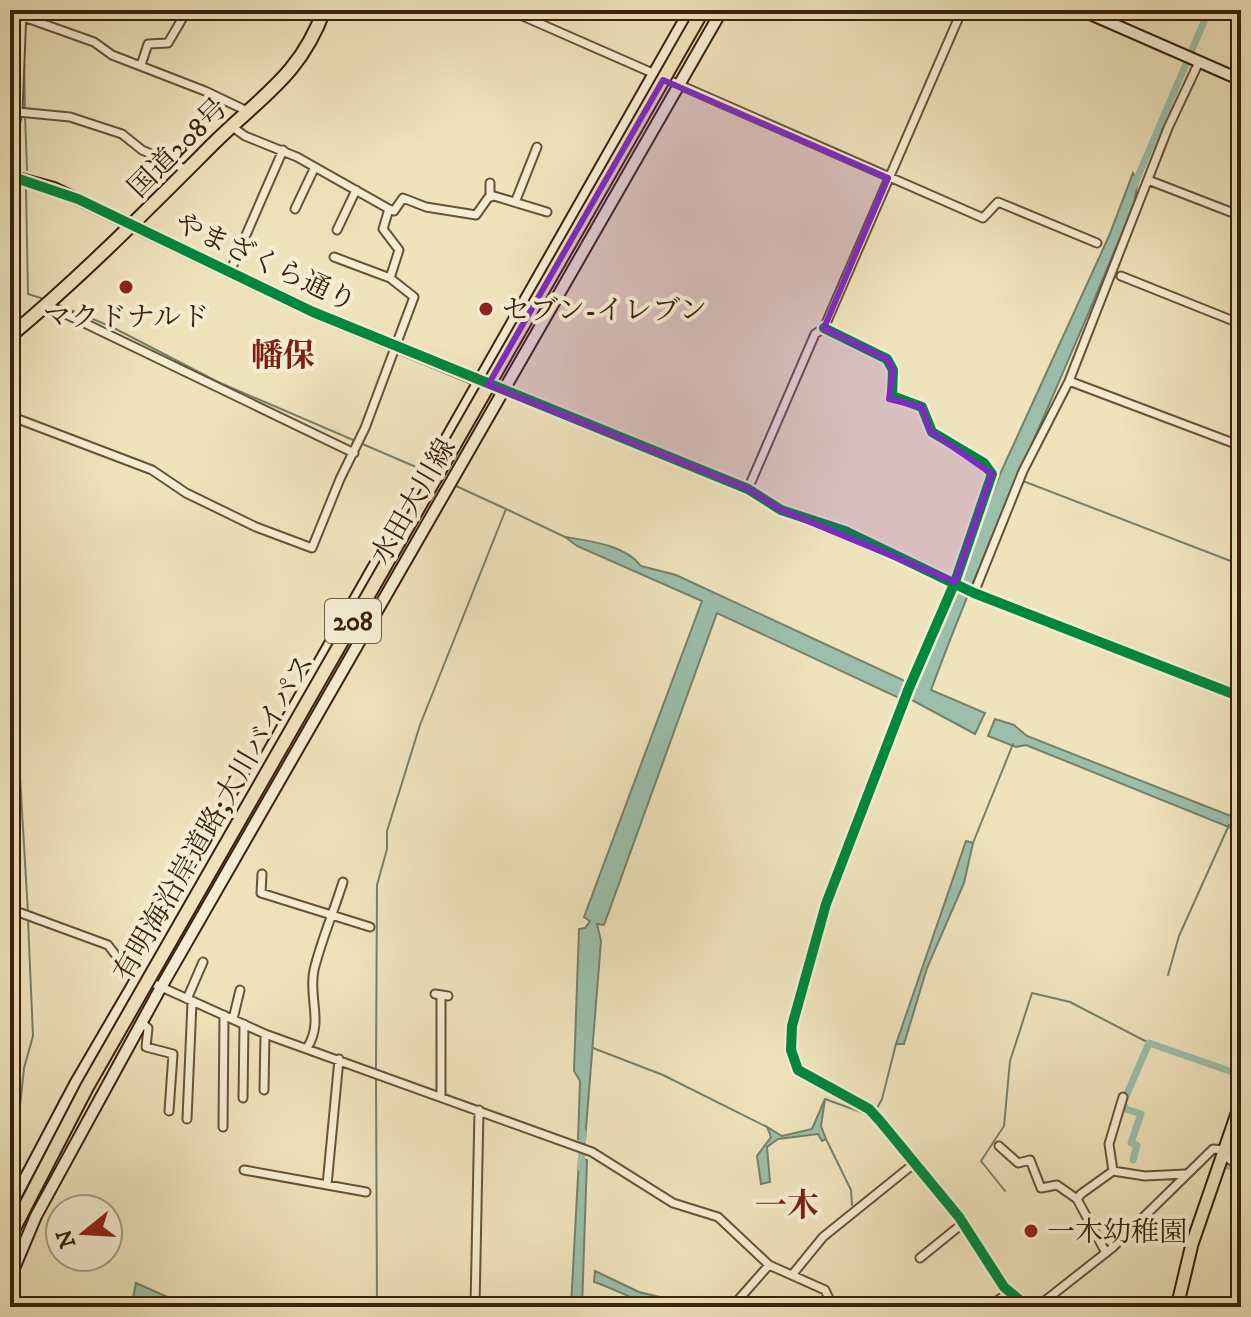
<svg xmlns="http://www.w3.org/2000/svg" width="1251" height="1317" viewBox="0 0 1251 1317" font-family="'IM FELL DW Pica','Noto Serif JP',serif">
  <rect width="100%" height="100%" fill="#efe3bc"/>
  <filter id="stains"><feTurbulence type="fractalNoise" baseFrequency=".0025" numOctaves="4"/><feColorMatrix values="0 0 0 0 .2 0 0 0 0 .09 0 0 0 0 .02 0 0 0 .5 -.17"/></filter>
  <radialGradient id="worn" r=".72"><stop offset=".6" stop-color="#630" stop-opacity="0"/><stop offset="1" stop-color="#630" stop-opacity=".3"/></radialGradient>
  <path fill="#9bbfab" stroke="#75806b" stroke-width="2" d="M1133 173 1138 181 1134 203C1069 367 992 525 931 690L985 713 975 734 910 699 1001 472 1109 236Z
    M565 537C590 541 625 545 641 566L676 575 905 681 907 685 899 698 717 613 604 925 597 924 601 941 585 1141 578 1139 580 1081 574 1071 579 929 585 928 590 921 584 917 702 601 577 546Z
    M995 719 1014 725 1027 736 1241 820V832L1026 745 1016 747 988 736Z
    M966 841 973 843 964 883 927 968 904 1044H896Z
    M825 1099 821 1126 826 1139 822 1141 818 1134 778 1139 767 1147 770 1182 761 1184 757 1156 771 1137 767 1127 782 1136 812 1129Z
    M579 1158 587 1160 582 1307H571Z
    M595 1271 639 1292 681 1302C655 1315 623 1291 594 1282Z
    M136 1283 190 1307H159L146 1302 144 1307H131Z"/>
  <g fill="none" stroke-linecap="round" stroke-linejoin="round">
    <path stroke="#75806b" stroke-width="2" d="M24 58 25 108
      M25 115 27 170
      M26 189 28 294 44 299
      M54 303 112 327 218 382 423 470
      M1023 481 1241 565
      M454 485 506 509
      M10 672 14 675 28 913
      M973 843 1013 744
      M1168 975 1179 936 1229 825
      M593 1048 663 1075 767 1127
      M376 1070 377 885 387 849V831L420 725 506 509 565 537
      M376 1076 377 1307
      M825 1099 872 1116
      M876 1110 882 1099 896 1044
      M826 1139 851 1190 852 1205
      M14 1164 24 1068 33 1036 28 920
      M1005 1191 981 1161 1004 1126 1010 1061 1032 993 1070 1002 1149 1043"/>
    <path stroke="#9bbfab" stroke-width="7" d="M1133 188 1209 10
      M1133 1160 1137 1145 1131 1143 1141 1114 1126 1109 1123 1103 1149 1043 1241 1075
      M1231 1167 1228 1166 1241 1130
      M581 1168 583 1133"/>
    <g stroke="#685237" stroke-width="11">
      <path id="street" d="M509 10 983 218 998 202 1097 243
        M21 16 94 42 112 55 205 91 247 111
        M141 65 148 44 168 43 182 19
        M18 112 70 117 122 134 142 150 187 170
        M10 147 18 112 22 10
        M1148 180 1241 216
        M490 183V197
        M516 200 537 147
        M295 209 314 169
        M389 209 394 211 403 198 426 207 476 215 488 198 494 196 547 212
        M337 230 356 190
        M334 257 390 278
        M229 274 283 150
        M1121 276 1241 324
        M47 305 354 453
        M824 328 887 359 893 370 892 396 922 407 932 432 984 463 992 474 955 582 909 688 826 904 792 1026 791 1050 798 1070 869 1109 880 1121 959 1217 1004 1287 1028 1307
        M1069 381 1241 446
        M502 390 748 489 781 510 845 531 974 593 1241 697
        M10 416 152 470 186 493 256 527 312 548 340 479 365 428 414 297 390 278 399 250 383 229 389 209 297 157 245 136 231 126
        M748 489 815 334 824 328 962 10
        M974 593 1023 471 1069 381 1168 128 1199 62
        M262 874 261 893 370 927
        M10 909 108 945 124 966 137 976 265 1034 592 1152 673 1203 718 1217 769 1265 825 1290 833 1307
        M435 994 448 996
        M441 995V1096
        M187 999 203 962
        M233 1019 240 990
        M143 1024 148 1028 146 1047 173 1054 169 1111
        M307 1048C324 1022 308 998 314 970 321 941 334 911 343 882
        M264 1090 265 1034
        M243 1098 244 1024
        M187 1119 192 1002
        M223 1127 224 1015
        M999 1146 1018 1163 1030 1160 1041 1188 1057 1185 1077 1199
        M244 1170 366 1192
        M1113 1171 1109 1144 1123 1097
        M327 1185 339 1059
        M1106 1253 1077 1199 1081 1194 1113 1171 1145 1176 1185 1174
        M920 1258 962 1224
        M792 1275 823 1237 916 1162
        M475 1307 479 1110
        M732 1307 769 1265
        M988 1307 1010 1292
        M1037 1307 1112 1248 1213 1149 1225 1150 1229 1159 1241 1167"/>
    </g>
    <g stroke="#3b210b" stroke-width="14">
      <path id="secondary" d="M1081 10 1241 80
        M10 176 54 188 313 312 502 390
        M10 1207 75 1084 252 781 690 10
        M10 1278 36 1216 160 989 722 10"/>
    </g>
    <g stroke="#3b210b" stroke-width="15">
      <path id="primary" d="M1177 1307 1192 1244 1241 1102"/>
    </g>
    <g stroke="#3b210b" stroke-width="16">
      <path id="highway" d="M10 336C82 276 147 210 213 144 261 96 300 76 324 10"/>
    </g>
    <use href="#street" stroke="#f5edd3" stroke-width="7"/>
    <use href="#secondary" stroke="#f5edd3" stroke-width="10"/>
    <use href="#primary" stroke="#efe3bc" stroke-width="11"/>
    <use href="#highway" stroke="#efe3bc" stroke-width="12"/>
    <g stroke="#3b210b" stroke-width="16" stroke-linecap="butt">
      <path id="highway-bridge" d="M10 1236 87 1087 703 10"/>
    </g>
    <use href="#highway-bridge" stroke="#efe3bc" stroke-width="12"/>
    <g stroke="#f5edd3" stroke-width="15">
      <path id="cycleway" d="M10 176 78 199 313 312 748 489 781 510 845 531 974 593 1241 697
        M824 328 887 359 893 370 892 396 922 407 932 432 984 463 992 474 955 582 909 688 826 904 792 1026 791 1050 798 1070 869 1109 880 1121 959 1217 1004 1287 1028 1307"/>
    </g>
    <use href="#cycleway" stroke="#00873e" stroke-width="10"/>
  </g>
  <path fill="#7b2cbf" fill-opacity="0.2" stroke="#7b2cbf" stroke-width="6" stroke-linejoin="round" d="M663 80 888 178 824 328 887 359 893 370 889 399 922 407 930 431 992 474 955 582 781 510 748 489 488 385Z"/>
  <g fill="#8f2418" stroke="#f5edd3" stroke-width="3">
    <circle cx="126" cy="287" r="8"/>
    <circle cx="486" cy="309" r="8"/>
    <circle cx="1031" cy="1231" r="8"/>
  </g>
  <g text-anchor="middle" stroke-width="8" stroke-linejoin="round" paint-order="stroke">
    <rect fill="#f5edd3" stroke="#735e47" stroke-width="2" x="325" y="599" width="56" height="44" rx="6"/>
    <g font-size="26" font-weight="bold" fill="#3b210b">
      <text x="353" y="630">208</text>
    </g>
    <g font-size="28" fill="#3b210b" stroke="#f5edd3">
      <text transform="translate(177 147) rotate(-45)" y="10">国道208号</text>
      <text transform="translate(266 261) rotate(25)" y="10">やまざくら通り</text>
      <text transform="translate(412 501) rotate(-60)" y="10">水田大川線</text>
      <text transform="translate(213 817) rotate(-60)" y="10">有明海沿岸道路;大川バイパス</text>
    </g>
    <g font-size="28" fill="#3b210b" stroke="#f5edd3" text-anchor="start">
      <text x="502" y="319">セブン-イレブン</text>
      <text x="126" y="326" text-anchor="middle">マクドナルド</text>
      <text x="1047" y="1241">一木幼稚園</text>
    </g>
    <g font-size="32" font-weight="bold" fill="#7a1f14" stroke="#f5edd3">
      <text x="283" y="366">幡保</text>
      <text x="787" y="1216">一木</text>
    </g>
  </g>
  <rect width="1251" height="1317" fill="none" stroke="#efe3bc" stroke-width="40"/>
  <rect x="12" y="12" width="1227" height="1293" fill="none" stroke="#3b210b" stroke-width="4"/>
  <rect x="20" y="20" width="1211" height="1277" fill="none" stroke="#3b210b" stroke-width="2"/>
  <g transform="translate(84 1233) rotate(252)"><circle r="38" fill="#f5edd3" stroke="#ab9b83" stroke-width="2"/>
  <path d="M0-6L14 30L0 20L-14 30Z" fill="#8f2418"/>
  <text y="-12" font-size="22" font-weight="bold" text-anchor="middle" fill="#3b210b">N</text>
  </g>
  <rect width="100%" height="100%" filter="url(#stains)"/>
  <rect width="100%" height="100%" fill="url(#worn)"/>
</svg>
